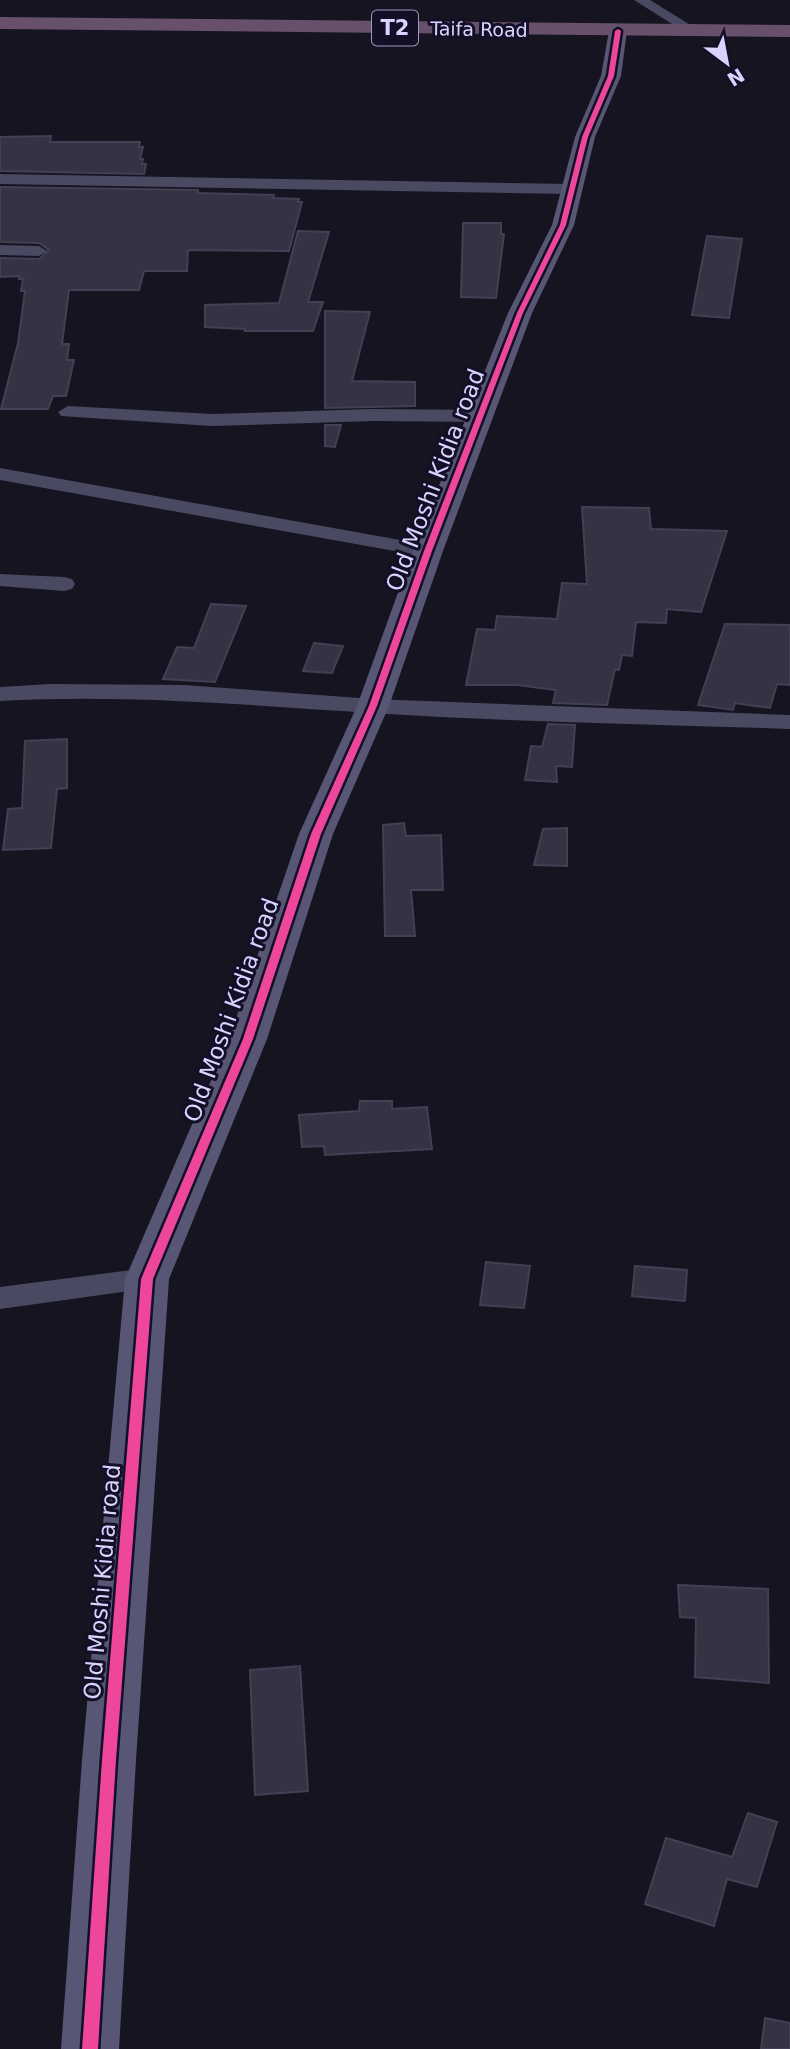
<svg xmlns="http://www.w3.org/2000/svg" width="790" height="2049" viewBox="0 0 790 2049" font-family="'DejaVu Sans',sans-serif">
  <rect width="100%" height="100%" fill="#161421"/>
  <path fill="#343243" stroke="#433f54" stroke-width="2" d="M51 136 50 142H140L139 147H143L140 159H143L142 164H146L144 174 0 171V137Z
    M0 187 198 190V193L274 195 273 198 299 199 298 202H302L289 251 188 250 187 271H144L139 290H69L62 344H69L67 360H74L66 396H53L48 409H1L18 343 25 291H21L23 279H19L20 276 0 277V258L39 259 49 250 39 243 0 242Z
    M463 223H501V234H504L496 298 461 297Z
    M298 231 329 232 308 302H323L313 331H245V329L205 327V305L279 303Z
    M707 236 742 239 729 318 692 315Z
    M325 311 370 312 352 381 415 382V406L325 408Z
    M325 425H341L335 447 325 446Z
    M582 507 649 508 651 529 727 531 701 612 667 609 666 623 636 622 632 656 622 655 619 670 615 669 607 705 553 703 556 690 517 685H466L477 629 495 630 497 616 557 619 562 583 587 584Z
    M211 604 246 606 215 682 163 679 177 647 194 648Z
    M725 624 790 625V685L777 684 770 708 735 703 733 710 698 705Z
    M314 643 343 646 332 673 303 671Z
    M548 724 575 725 572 767 556 766 557 782 525 780 531 746 542 747Z
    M67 739V788L57 789 51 848 3 850 8 809 22 808 25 741Z
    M404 823 406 836 441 835 443 890H411L415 936H385L383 825Z
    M567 828V866L534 865 543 829Z
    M360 1101H392V1109L427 1107 432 1149 325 1155 324 1146 302 1147 299 1115 359 1111Z
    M486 1262 530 1266 524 1308 480 1305Z
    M635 1266 687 1270 685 1301 632 1296Z
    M678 1585 768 1589 769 1683 695 1677 696 1618 680 1617Z
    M300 1666 308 1791 255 1795 250 1670Z
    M748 1813 777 1822 757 1887 727 1879 714 1926 645 1904 666 1838 732 1857Z
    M765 2018 790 2023V2049H761Z"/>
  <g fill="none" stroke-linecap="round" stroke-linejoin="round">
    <path fill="#4a4962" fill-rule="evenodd" d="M634 0H650L700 31 698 34H688Z
      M0 174 571 184 579 189 571 194 0 184Z
      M0 245 39 246 47 251 39 256 0 255Z
      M68 406 212 414 373 409 482 410 492 416 482 422 373 421 212 426 61 416 58 412Z
      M0 468 428 545 435 547 439 551 435 555 428 557 0 480Z
      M0 574 64 577 72 579 75 584 72 589 64 591 0 586Z
      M51 684 184 685 373 699 790 715V729C650 724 510 722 371 713 246 705 126 694 0 701V687Z
      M147 1268 158 1271 163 1279 158 1287 0 1309V1287Z"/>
    <path fill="#575674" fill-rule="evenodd" d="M618 25 627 31 621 76 595 137 574 225 532 313 443 551 389 706 333 834 267 1039 169 1279 136 1760 119 2049H61L82 1760 125 1279 229 1039 299 834 357 706 413 551 508 313 552 225 575 137 601 76 609 31Z"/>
    <path fill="#67516a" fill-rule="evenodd" d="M0 17 790 25V37L0 29Z"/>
    <g stroke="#130f26" stroke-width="5">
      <path id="cycleway" d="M618 29 621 31 614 76 588 137 566 225 523 313 432 551 377 706 321 834 253 1039 153 1279 116 1760 98 2049H82L102 1760 141 1279 243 1039 311 834 369 706 424 551 517 313 560 225 582 137 608 76 615 31Z"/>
    </g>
    <use href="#cycleway" fill="#ed469a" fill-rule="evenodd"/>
  </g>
  <g text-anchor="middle" stroke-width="6" stroke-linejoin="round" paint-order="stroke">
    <g font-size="19" fill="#d9d4ff" stroke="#130f26">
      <text transform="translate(479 29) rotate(1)" y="7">Taifa Road</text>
    </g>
    <rect fill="#130f26" stroke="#9e99be" stroke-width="2" x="372" y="10.5" width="46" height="35" rx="5"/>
    <g font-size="21" font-weight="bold" fill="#d9d4ff">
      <text x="395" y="35">T2</text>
    </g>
    <g font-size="23" fill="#d9d4ff" stroke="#130f26">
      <text transform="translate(435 480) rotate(-69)" y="8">Old Moshi Kidia road</text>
      <text transform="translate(231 1010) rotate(-70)" y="8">Old Moshi Kidia road</text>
      <text transform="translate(102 1582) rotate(-85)" y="8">Old Moshi Kidia road</text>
    </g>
  </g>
  <g transform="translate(727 63) rotate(148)" stroke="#130f26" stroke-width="5" paint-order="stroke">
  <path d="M0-5L12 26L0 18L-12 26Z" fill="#d9d4ff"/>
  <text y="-10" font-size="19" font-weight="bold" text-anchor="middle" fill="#d9d4ff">N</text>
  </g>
</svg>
